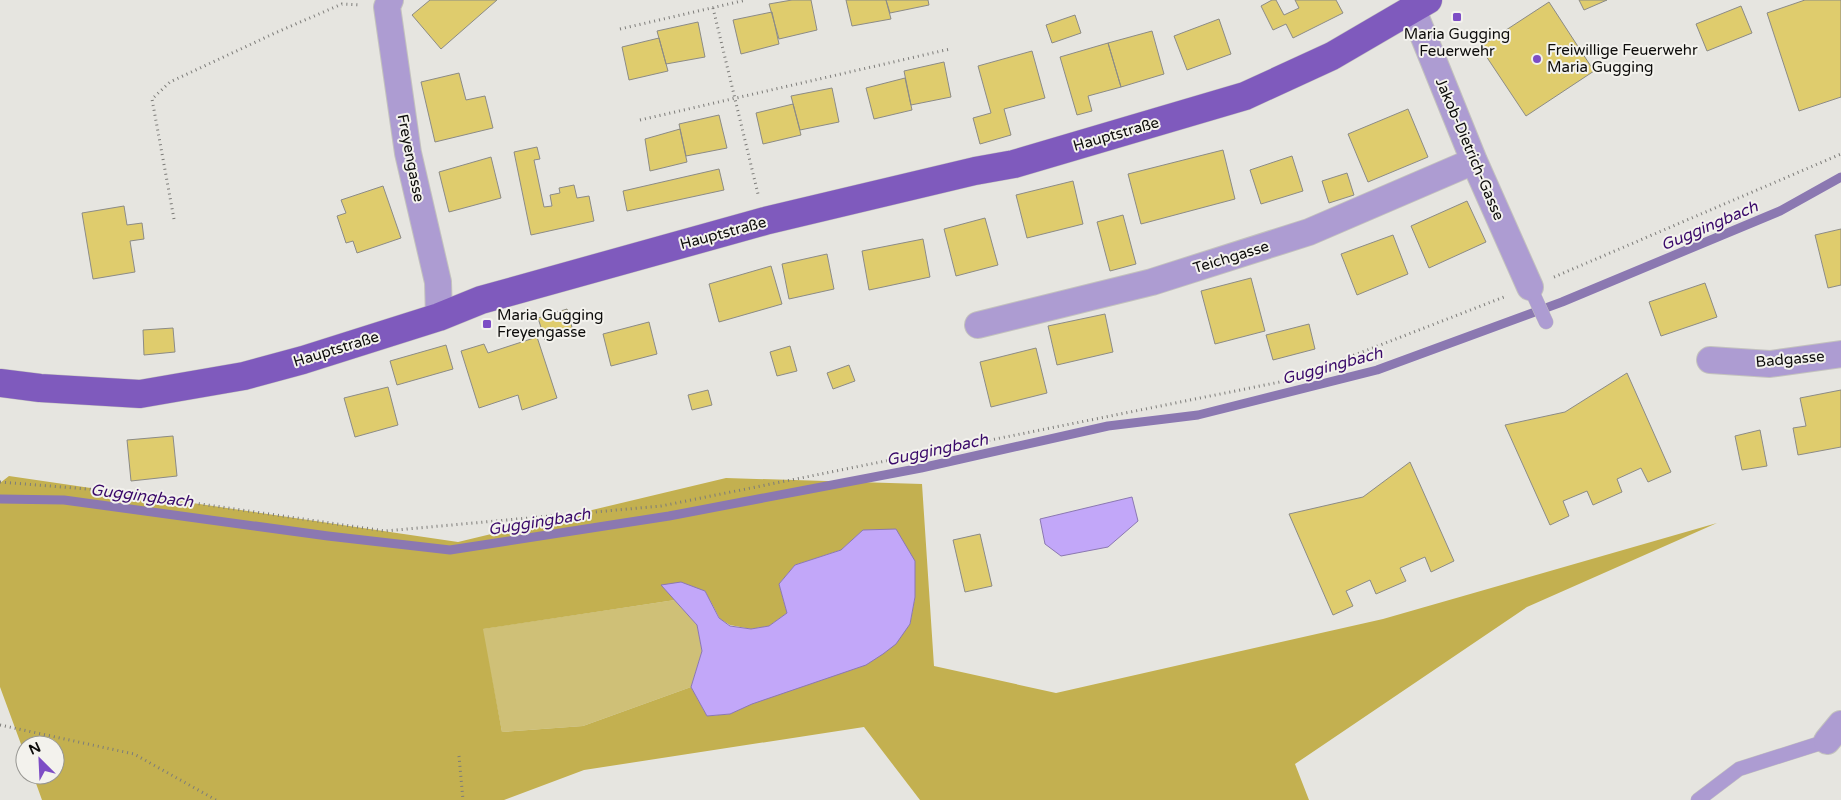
<svg xmlns="http://www.w3.org/2000/svg" width="1841" height="800" viewBox="0 0 1841 800" font-family="'Varela Round',sans-serif">
  <rect width="100%" height="100%" fill="#e6e5e0"/>
  <path fill="#cfc077" d="M675 600 697 625 702 651 691 687 583 726 502 732 482 629Z"/>
  <path fill="#c3b050" fill-rule="evenodd" d="M9 476 458 542 726 478 922 484 934 666 1056 693 1383 619 1717 523 1527 607 1295 764 1309 800H920L864 727 584 770 504 800H42L33 775H55V745H25V755L0 687V483ZM863 530 915 561V597L910 624 730 714 707 716 691 687 583 726 502 732 483 629 675 600 662 585 705 591 720 619 730 625 751 629 769 626 787 613 779 584 795 565 841 550Z"/>
  <path fill="#c2a7f9" stroke="#8b78b1" d="M1132 497 1138 521 1108 547 1061 556 1045 544 1040 519Z
    M896 529 915 561V597L910 624 896 644 883 654 866 665 752 704 730 714 707 716 691 687 702 651 697 625 661 585 681 582 705 591 719 618 730 626 751 629 769 626 787 613 779 584 795 565 841 550 863 530Z"/>
  <g fill="none" stroke-linecap="round" stroke-linejoin="round">
    <path stroke="#8b78b1" stroke-width="9" d="M0 499 64 500 328 536 450 550 669 516 921 468 1108 426 1198 415 1377 370 1562 302 1780 211 1841 177"/>
  </g>
  <path fill="#dfcc6d" stroke="#8c8b86" d="M430 0H497L441 49 412 15Z
    M792 0H811L817 30 779 39 769 4Z
    M846 0H886L891 19 852 26Z
    M886 0H928L929 5 890 13Z
    M1272 0H1276L1284 15 1299 8 1295 0H1336L1343 13 1293 38 1286 24 1273 30 1261 6Z
    M1579 0H1607L1584 10Z
    M1805 0H1841V97L1799 111 1767 13Z
    M1549 2 1594 71 1526 116 1480 47Z
    M1741 6 1752 33 1707 51 1696 24Z
    M772 12 779 44 741 54 733 20Z
    M1075 15 1081 33 1052 43 1046 25Z
    M1219 19 1231 54 1187 70 1174 36Z
    M698 22 705 57 666 64 657 31Z
    M1152 31 1164 74 1121 87 1108 43Z
    M659 38 668 71 629 80 622 47Z
    M1108 43 1121 87 1088 96 1092 111 1077 115 1060 57Z
    M1032 51 1045 98 1004 109 1011 135 980 144 973 118 991 113 978 66Z
    M944 62 951 97 911 105 904 71Z
    M459 73 466 100 485 96 493 128 435 142 421 82Z
    M905 78 912 110 874 119 866 88Z
    M832 88 839 122 800 130 791 96Z
    M793 104 801 135 763 144 756 113Z
    M1408 109 1428 157 1368 182 1348 134Z
    M719 115 727 148 686 156 679 124Z
    M680 129 687 162 650 171 645 139Z
    M537 147 540 159 534 160 544 207 552 206 550 195 560 193 559 188 574 185 577 198 589 196 594 221 531 235 514 152Z
    M1223 150 1235 199 1141 224 1128 174Z
    M1292 156 1303 191 1261 204 1250 170Z
    M491 157 501 198 449 212 439 172Z
    M719 169 724 190 627 211 623 191Z
    M1347 173 1354 195 1329 203 1322 181Z
    M1073 181 1083 224 1027 238 1016 195Z
    M383 186 401 238 357 253 353 241 346 243 337 216 346 213 341 200Z
    M1467 201 1486 242 1429 268 1411 226Z
    M124 206 127 225 142 223 144 239 130 241 135 272 93 279 82 213Z
    M1123 215 1136 264 1110 271 1097 222Z
    M985 218 998 265 956 276 944 229Z
    M1841 229V285L1828 288 1815 235Z
    M1393 235 1408 274 1357 295 1341 254Z
    M923 239 930 277 869 290 862 251Z
    M827 254 834 289 789 299 782 264Z
    M771 266 782 304 719 322 709 284Z
    M1251 278 1265 331 1215 344 1201 291Z
    M1705 283 1717 317 1661 336 1649 302Z
    M567 309 573 331 545 340 538 318Z
    M1105 314 1113 352 1057 365 1048 326Z
    M649 322 657 354 611 366 603 334Z
    M1309 324 1315 349 1273 360 1266 335Z
    M173 328 175 352 144 355 143 330Z
    M537 337 557 398 522 410 518 395 479 408 461 351 484 344 488 353Z
    M446 345 453 369 397 385 390 361Z
    M790 346 797 371 777 376 770 352Z
    M1036 348 1047 393 991 407 980 362Z
    M849 365 855 381 833 389 827 373Z
    M1627 373 1671 472 1648 482 1641 468 1617 479 1622 492 1593 505 1587 491 1563 501 1569 516 1550 525 1505 425 1565 412Z
    M388 387 398 425 355 437 344 398Z
    M708 390 712 405 692 410 688 395Z
    M1841 390V447L1798 455 1793 428 1806 426 1800 398Z
    M1760 430 1767 466 1742 470 1735 436Z
    M173 436 177 476 131 481 127 440Z
    M1410 462 1454 561 1431 572 1425 557 1400 568 1406 581 1376 594 1370 580 1346 591 1353 606 1333 615 1289 514 1363 497Z
    M980 534 992 586 965 592 953 540Z"/>
  <g fill="none" stroke-linecap="round" stroke-linejoin="round">
    <g stroke="#c3c2be" stroke-width="15">
      <path id="service" d="M1530 287 1546 322
        M1698 800 1739 769 1827 741"/>
    </g>
    <g stroke="#c3c2be" stroke-width="28">
      <path id="minor" d="M390 0 387 7 408 153 438 282 439 317
        M1413 10 1474 161 1530 287
        M978 325 1152 282 1309 232 1474 161
        M1710 360 1770 364 1841 354
        M1827 741 1841 724"/>
    </g>
    <g stroke="#c3c2be" stroke-width="29">
      <path id="primary" d="M0 383 40 388 140 394 244 376 303 360 439 317 481 300 765 221 975 171 1014 164 1245 96 1332 56 1428 0"/>
    </g>
    <path stroke="#7d7c79" stroke-width="3" stroke-dasharray="1 4" stroke-linecap="butt" d="M713 8 758 194
      M620 29 746 0
      M640 120 950 49
      M174 219 152 99 170 82 275 33 342 4 361 5
      M1554 277 1841 154
      M0 482 112 491 385 531 661 506 1290 380 1504 297
      M0 725 134 754 216 800
      M459 756 463 800"/>
    <use href="#service" stroke="#ad9cd2" stroke-width="14"/>
    <use href="#minor" stroke="#ad9cd2" stroke-width="26"/>
    <use href="#primary" stroke="#7f5abd" stroke-width="28"/>
  </g>
  <g fill="#7d4dc5" stroke="#f3f2ed" stroke-width="2">
    <rect x="1452" y="12" width="10" height="10" rx="2.5"/>
    <circle cx="1537" cy="59" r="5"/>
    <rect x="482" y="319" width="10" height="10" rx="2.5"/>
  </g>
  <g text-anchor="middle" stroke-width="4" stroke-linejoin="round" paint-order="stroke">
    <g font-size="15" fill="#0c0b0a" stroke="#f3f2ed" text-anchor="start">
      <text x="1457" y="39" text-anchor="middle">Maria Gugging<tspan x="1457" dy="17">Feuerwehr</tspan></text>
      <text x="1547" y="55">Freiwillige Feuerwehr<tspan x="1547" dy="17">Maria Gugging</tspan></text>
      <text x="497" y="320">Maria Gugging<tspan x="497" dy="17">Freyengasse</tspan></text>
    </g>
    <g font-size="15" fill="#0c0b0a" stroke="#f3f2ed">
      <text transform="translate(1116 134) rotate(-16)" y="5">Hauptstraße</text>
      <text transform="translate(1470 149) rotate(67)" y="5">Jakob-Dietrich-Gasse</text>
      <text transform="translate(411 158) rotate(79)" y="5">Freyengasse</text>
      <text transform="translate(723 233) rotate(-15)" y="5">Hauptstraße</text>
      <text transform="translate(1231 257) rotate(-17)" y="5">Teichgasse</text>
      <text transform="translate(336 349) rotate(-17)" y="5">Hauptstraße</text>
      <text transform="translate(1790 359) rotate(-5)" y="5">Badgasse</text>
    </g>
    <g font-size="16" font-style="italic" fill="#390869" stroke="#f3f2ed">
      <text transform="translate(1709 225) rotate(-23)" y="6">Guggingbach</text>
      <text transform="translate(1332 365) rotate(-15)" y="6">Guggingbach</text>
      <text transform="translate(937 449) rotate(-12)" y="6">Guggingbach</text>
      <text transform="translate(142 495) rotate(7)" y="6">Guggingbach</text>
      <text transform="translate(539 521) rotate(-9)" y="6">Guggingbach</text>
    </g>
  </g>
  <g transform="translate(40 760) rotate(336)"><circle r="24" fill="#f3f2ed" stroke="#979692"/>
  <path d="M0-4L9 19L0 12L-9 19Z" fill="#7d4dc5"/>
  <text y="-8" font-size="14" font-weight="bold" text-anchor="middle" fill="#0c0b0a">N</text>
  </g>
</svg>
